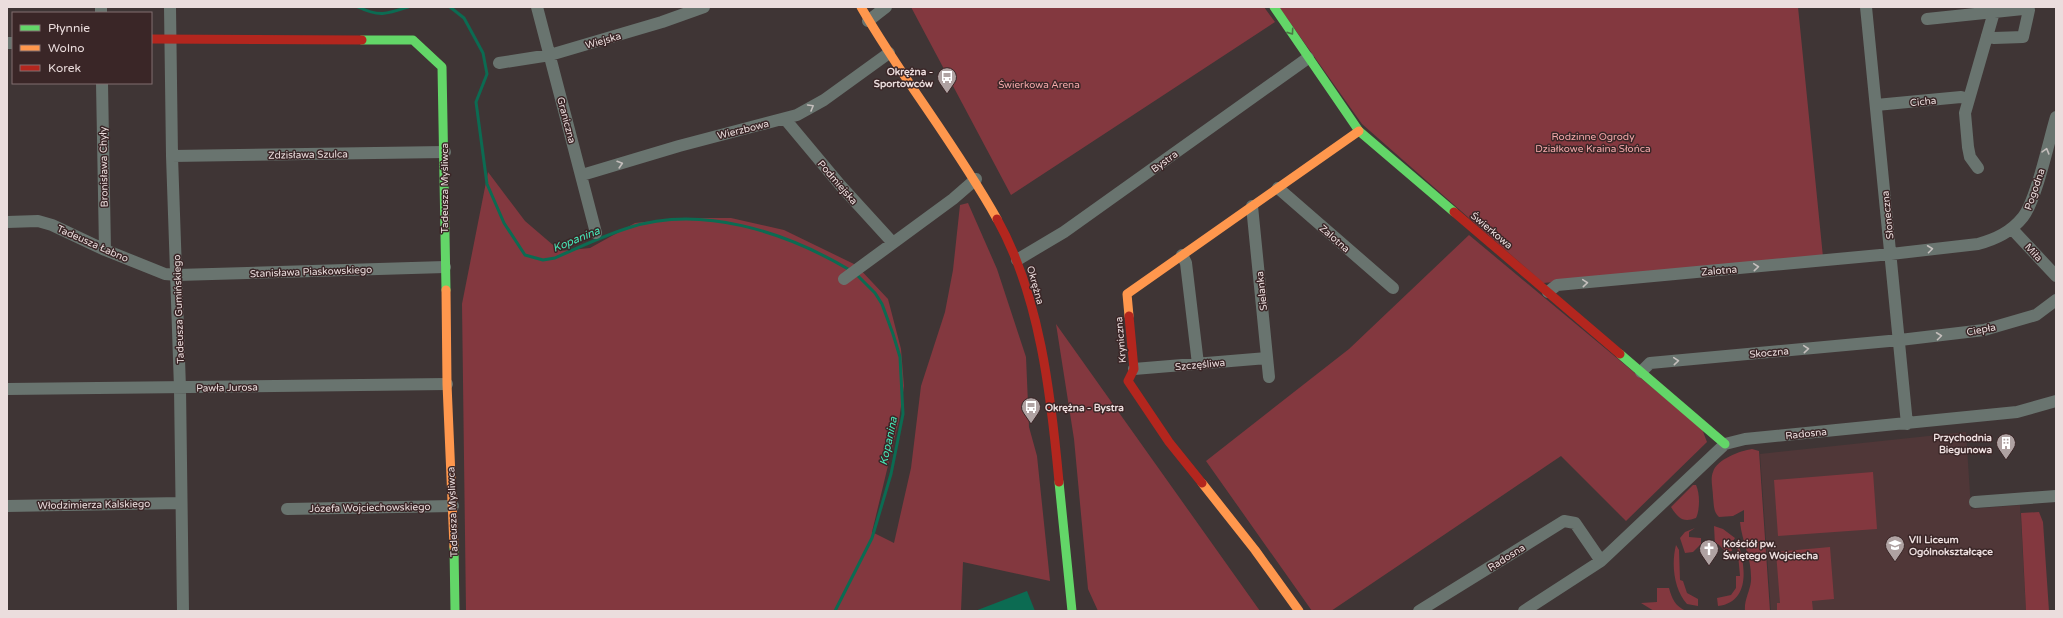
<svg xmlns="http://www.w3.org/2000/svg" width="2063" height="618" viewBox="0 0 2063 618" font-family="'Varela Round',sans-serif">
  <rect width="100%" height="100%" fill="#3f3535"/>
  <path fill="#503738" d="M1966 432 1971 509 2020 505 2026 611H1771L1760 454Z"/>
  <path fill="#83383f" d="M911 7H1264L1275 22 1011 195Z
    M1279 7H1798L1823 257 1543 283 1362 124Z
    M488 172 525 221 560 251 590 248 635 223 683 218H731L784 230 856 265 888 299 901 349 904 386 899 420 872 532 894 543 911 468 921 386 945 312 953 270 960 205 968 203 997 269 1026 357 1029 427 1037 456 1050 581 963 562 961 611H466L462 304Z
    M1469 235 1702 429 1707 442 1626 521 1561 456 1331 611H1312L1206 461 1349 349Z
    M1056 324 1260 611H1098L1088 589 1074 439Z
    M1752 449 1759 451 1770 611H1745C1744 600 1750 591 1751 581 1752 557 1742 543 1740 522H1744V510L1733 516 1719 517C1713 512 1714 504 1713 497 1713 489 1710 479 1713 472 1717 459 1740 451 1752 449Z
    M1873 472 1877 529 1778 536 1774 480Z
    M1693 485H1696C1700 493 1700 510 1696 518 1683 523 1678 518 1671 507Z
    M2039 512 2043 522 2049 611H2026L2021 513Z
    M1714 526 1723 529 1735 538 1731 544 1732 551 1726 552 1718 544 1715 545Z
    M1695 528 1689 532V537L1701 538V544L1693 552 1685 553 1680 538 1685 532Z
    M1737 543H1738C1746 567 1750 602 1718 606L1717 598 1731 595 1736 588V576H1740Z
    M1676 545 1679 550 1680 580 1683 581 1687 593 1698 599V606L1687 604C1674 590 1671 564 1676 545Z
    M1830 547 1834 599 1812 601 1813 611H1777V603H1780L1776 552Z
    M1657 588H1669C1672 599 1675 606 1686 611H1654L1641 603 1657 602Z"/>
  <path fill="#0c6b52" d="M1027 591 1035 611H975Z"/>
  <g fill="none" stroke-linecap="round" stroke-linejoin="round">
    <path stroke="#0c6b52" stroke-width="3" d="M358 7C379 17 387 14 408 7
      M450 7 464 18 483 53 487 74 476 102 487 184 504 223 525 255 543 260 555 258C579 247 603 236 628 228 701 204 785 232 848 269
      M835 611 872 538 891 474 903 414 900 357 893 334 882 304 875 293 857 275"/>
    <path stroke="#69746f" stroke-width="12" d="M101 7V13
      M170 7 172 156 180 388 183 611
      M537 7 596 233
      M1866 7 1907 424
      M1927 19 2023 9 2029 10 2023 37 1994 38 1987 36
      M868 21 886 7
      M7 43H13
      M499 63 550 55 662 22 704 7
      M102 83 105 250
      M1876 105 1961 97 1968 99
      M785 119 841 186 893 243
      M172 156 445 152
      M1978 168 1970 157 1968 147 1965 113 1994 12
      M582 175 679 146 797 115 824 100 889 53
      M1278 188 1393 288
      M1252 206 1269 377
      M7 222 38 221 52 225 105 250 165 274 177 275 445 267
      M2012 229 2056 276
      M1182 255 1186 263 1198 364
      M1017 260 1064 232 1308 58
      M844 279 953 199 976 179
      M1548 292 1557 285 1891 254 1978 244C1996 239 2011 232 2023 217 2036 201 2049 140 2056 117
      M1134 369 1267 358
      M1641 372 1650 363 1900 340 1984 330 2036 315 2056 300
      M7 389 447 384
      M1975 502 2056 496
      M7 506 181 503
      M287 509 453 506
      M1419 611 1564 521 1575 523 1601 561
      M1524 611 1601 561 1725 444 1745 439 2017 412 2056 401"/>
    <path stroke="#63d668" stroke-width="9" d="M1274 7 1359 131 1454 212
      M362 40H413L442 67 446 290
      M1620 354 1725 444
      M1059 482 1072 611
      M454 547 455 611"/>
    <path stroke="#ff974d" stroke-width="9" d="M861 7C903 80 956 145 997 219
      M446 290 447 384 454 547
      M1129 316 1127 294 1359 131
      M1202 483 1255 550 1299 611"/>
    <path stroke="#b3261e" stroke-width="9" d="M151 39 362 40
      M1454 212 1620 354
      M997 219C1040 296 1051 395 1059 482
      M1129 316 1134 369 1128 381 1169 442 1202 483"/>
  </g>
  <defs><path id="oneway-chevron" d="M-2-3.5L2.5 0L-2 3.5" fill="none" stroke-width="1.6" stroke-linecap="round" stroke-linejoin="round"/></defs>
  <use stroke="#4c7544" href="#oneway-chevron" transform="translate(1291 32) rotate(55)"/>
  <g stroke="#c4bebc">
    <use href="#oneway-chevron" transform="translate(811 107) rotate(-30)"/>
    <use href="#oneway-chevron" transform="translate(2046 151) rotate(-74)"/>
    <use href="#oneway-chevron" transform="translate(620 164) rotate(-17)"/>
    <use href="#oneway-chevron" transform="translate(1930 249) rotate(-7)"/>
    <use href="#oneway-chevron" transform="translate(1756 267) rotate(-5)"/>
    <use href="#oneway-chevron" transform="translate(1585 283) rotate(-5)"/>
    <use href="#oneway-chevron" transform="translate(1939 336) rotate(-7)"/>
    <use href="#oneway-chevron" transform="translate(1806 349) rotate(-5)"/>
    <use href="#oneway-chevron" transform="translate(1676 361) rotate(-5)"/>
  </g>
  <defs>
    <g id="bus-pin" transform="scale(1)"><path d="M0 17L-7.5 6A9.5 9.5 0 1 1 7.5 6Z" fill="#afa2a2" stroke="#3a2627"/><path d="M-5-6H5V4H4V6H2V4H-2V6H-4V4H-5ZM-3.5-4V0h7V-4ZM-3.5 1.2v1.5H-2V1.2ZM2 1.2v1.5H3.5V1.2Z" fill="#fff"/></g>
    <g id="building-pin" transform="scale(1)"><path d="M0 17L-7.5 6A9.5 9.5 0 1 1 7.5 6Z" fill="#afa2a2" stroke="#3a2627"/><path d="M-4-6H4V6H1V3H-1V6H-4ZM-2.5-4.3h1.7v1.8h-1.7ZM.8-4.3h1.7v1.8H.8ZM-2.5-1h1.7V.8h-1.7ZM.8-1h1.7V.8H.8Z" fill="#fff"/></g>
    <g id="school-pin" transform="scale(1)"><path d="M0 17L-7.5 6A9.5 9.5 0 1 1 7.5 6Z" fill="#afa2a2" stroke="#3a2627"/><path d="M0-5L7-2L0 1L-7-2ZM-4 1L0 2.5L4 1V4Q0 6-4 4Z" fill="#fff"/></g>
    <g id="church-pin" transform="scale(1)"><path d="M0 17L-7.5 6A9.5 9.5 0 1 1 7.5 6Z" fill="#afa2a2" stroke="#3a2627"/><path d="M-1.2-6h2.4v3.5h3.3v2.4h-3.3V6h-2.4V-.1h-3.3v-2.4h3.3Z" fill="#fff"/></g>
  </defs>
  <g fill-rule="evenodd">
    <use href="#bus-pin" x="947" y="77"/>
    <use href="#bus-pin" x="1031" y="407"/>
    <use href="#building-pin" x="2006" y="443"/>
    <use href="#school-pin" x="1895" y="545"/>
    <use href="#church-pin" x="1709" y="549"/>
  </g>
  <g text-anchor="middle" stroke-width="3" stroke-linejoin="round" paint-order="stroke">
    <g font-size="10" fill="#ebdddd" stroke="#3a2627">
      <text transform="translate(603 40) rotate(-16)" y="4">Wiejska</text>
      <text transform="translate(1923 101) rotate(-6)" y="4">Cicha</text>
      <text transform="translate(567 120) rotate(75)" y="4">Graniczna</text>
      <text transform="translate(743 129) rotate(-14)" y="4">Wierzbowa</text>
      <text transform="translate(308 154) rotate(-1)" y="4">Zdzisława Szulca</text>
      <text transform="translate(1164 161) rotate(-36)" y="4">Bystra</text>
      <text transform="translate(103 167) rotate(-91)" y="4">Bronisława Chyły</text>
      <text transform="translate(838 182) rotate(49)" y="4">Podmiejska</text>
      <text transform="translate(444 188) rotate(-90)" y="4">Tadeusza Myśliwca</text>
      <text transform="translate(2034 189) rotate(-71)" y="4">Pogodna</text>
      <text transform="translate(1887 215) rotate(-96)" y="4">Słoneczna</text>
      <text transform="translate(1492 230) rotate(40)" y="4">Świerkowa</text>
      <text transform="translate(1335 238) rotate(41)" y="4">Zalotna</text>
      <text transform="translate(93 243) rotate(24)" y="4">Tadeusza Łabno</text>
      <text transform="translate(2034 252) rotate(47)" y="4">Miła</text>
      <text transform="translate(1719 270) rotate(-5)" y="4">Zalotna</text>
      <text transform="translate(311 271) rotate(-2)" y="4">Stanisława Piaskowskiego</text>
      <text transform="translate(1036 285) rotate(74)" y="4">Okrężna</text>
      <text transform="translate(1261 291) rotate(-96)" y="4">Sielanka</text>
      <text transform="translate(178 309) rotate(-92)" y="4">Tadeusza Gumińskiego</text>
      <text transform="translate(1981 329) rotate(-11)" y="4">Ciepła</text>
      <text transform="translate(1120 340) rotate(-95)" y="4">Kryniczna</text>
      <text transform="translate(1769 352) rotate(-5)" y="4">Skoczna</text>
      <text transform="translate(1200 364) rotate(-5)" y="4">Szczęśliwa</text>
      <text transform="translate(227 387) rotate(-1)" y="4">Pawła Jurosa</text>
      <text transform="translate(1806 433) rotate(-6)" y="4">Radosna</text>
      <text transform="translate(94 504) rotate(-1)" y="4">Włodzimierza Kalskiego</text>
      <text transform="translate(370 507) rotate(-1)" y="4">Józefa Wojciechowskiego</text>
      <text transform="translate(452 512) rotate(-92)" y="4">Tadeusza Myśliwca</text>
      <text transform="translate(1506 557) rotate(-32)" y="4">Radosna</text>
    </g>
    <g font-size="10" font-weight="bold" fill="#ebdddd" stroke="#3a2627" text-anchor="start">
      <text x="933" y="75" text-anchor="end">Okrężna -<tspan x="933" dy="12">Sportowców</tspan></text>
      <text x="1045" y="411">Okrężna - Bystra</text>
      <text x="1992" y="441" text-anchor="end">Przychodnia<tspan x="1992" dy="12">Biegunowa</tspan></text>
      <text x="1909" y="543">VII Liceum<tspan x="1909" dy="12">Ogólnokształcące</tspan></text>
      <text x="1723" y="547">Kościół pw.<tspan x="1723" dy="12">Świętego Wojciecha</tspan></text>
    </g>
    <g font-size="10" fill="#f3a8aa" stroke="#3a2627">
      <text x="1039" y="88">Świerkowa Arena</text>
      <text x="1593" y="140">Rodzinne Ogrody<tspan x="1593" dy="12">Działkowe Kraina Słońca</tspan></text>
    </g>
    <g font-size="11" font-style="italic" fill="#47e8b8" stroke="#3a2627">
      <text transform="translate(576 239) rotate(-22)" y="4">Kopanina</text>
      <text transform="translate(888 441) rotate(-78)" y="4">Kopanina</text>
    </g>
  </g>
  <rect width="2063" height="618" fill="none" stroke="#ebdddd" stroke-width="16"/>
  <rect x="12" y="12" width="140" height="72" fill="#3a2627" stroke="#816f70"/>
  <rect x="20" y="25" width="20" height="6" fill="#63d668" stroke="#816f70"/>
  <text x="48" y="32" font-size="12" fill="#ebdddd">Płynnie</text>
  <rect x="20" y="45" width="20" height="6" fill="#ff974d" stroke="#816f70"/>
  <text x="48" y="52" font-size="12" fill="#ebdddd">Wolno</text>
  <rect x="20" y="65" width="20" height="6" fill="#b3261e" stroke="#816f70"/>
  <text x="48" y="72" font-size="12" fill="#ebdddd">Korek</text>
</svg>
